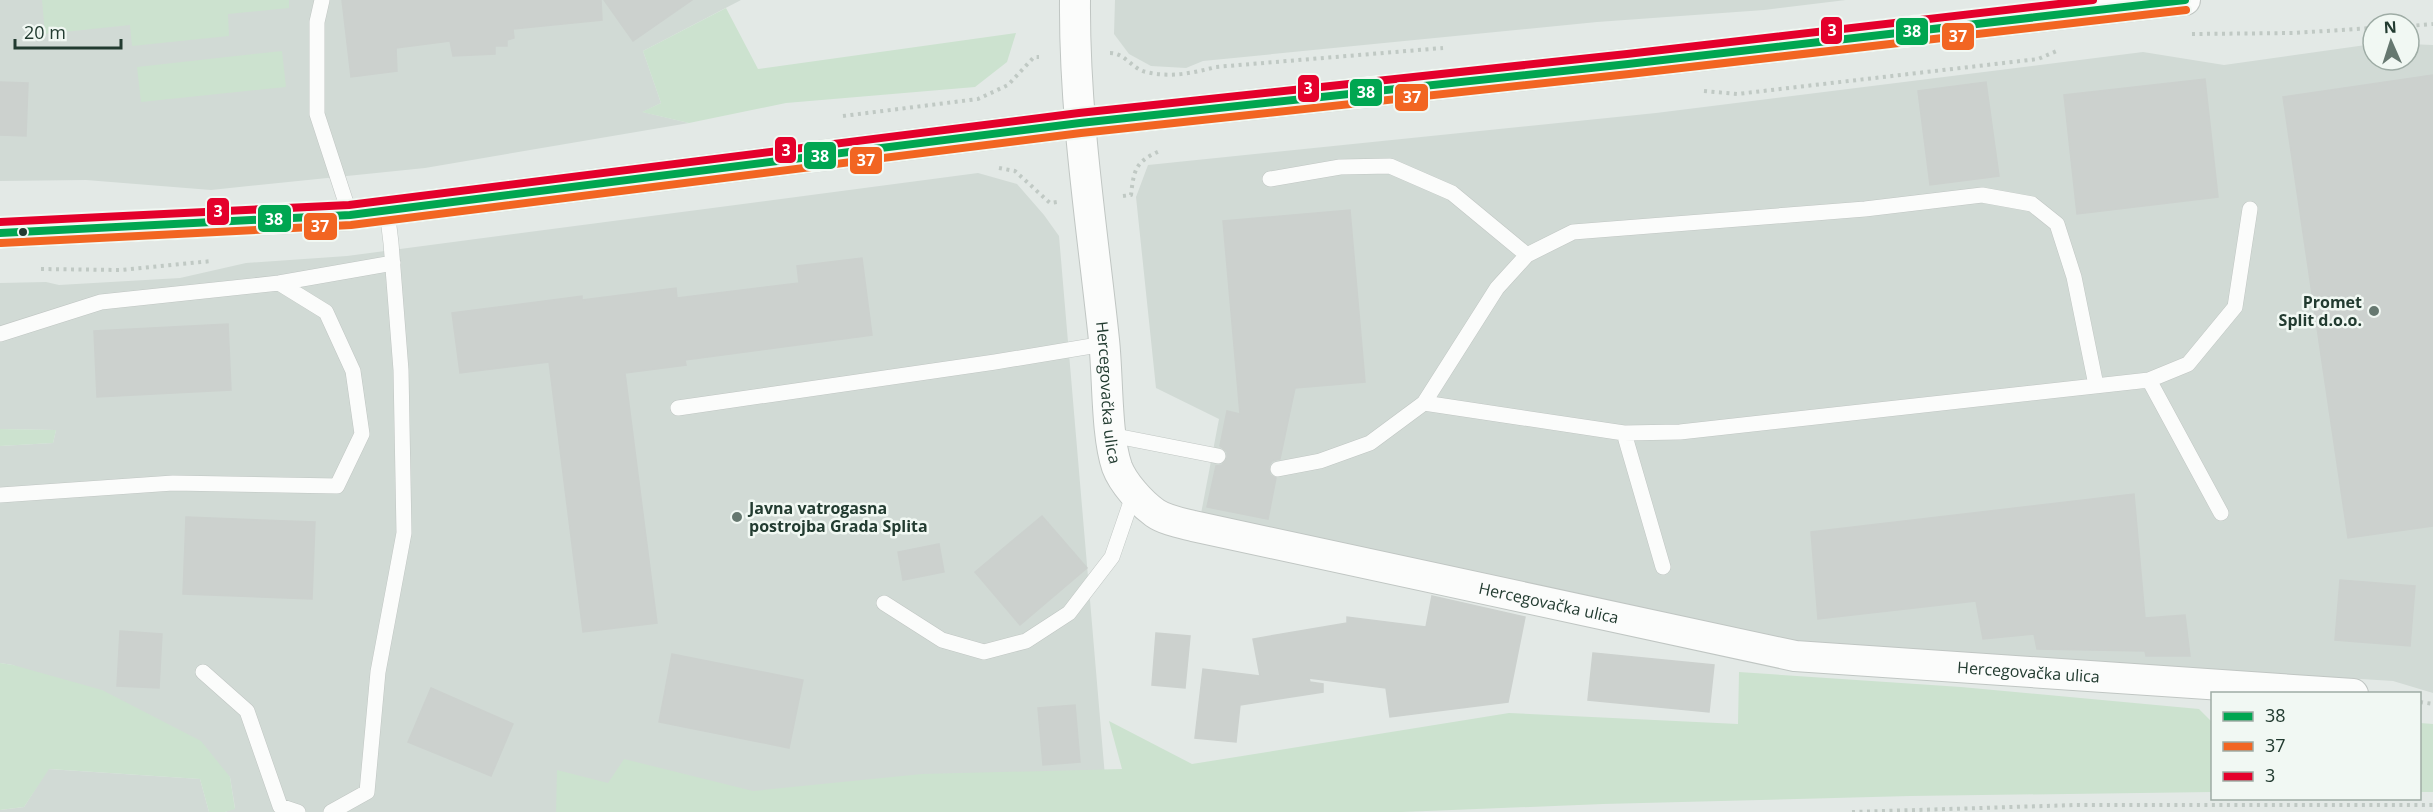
<svg xmlns="http://www.w3.org/2000/svg" width="2433" height="812" viewBox="0 0 2433 812" font-family="'Open Sans',sans-serif">
  <rect width="100%" height="100%" fill="#e3e9e6"/>
  <path fill="#d1dad5" d="M0 0H741L643 51 661 103 643 112 689 123 425 168 211 190 86 180 0 181Z
    M1115 0H1846L1764 10 1597 22 1203 61 1186 68 1151 66 1129 54 1114 34Z
    M2373 44V60H2409V44L2433 45V693L2393 681 1800 643 1200 519 1219 419 1156 388 1136 197 1148 165 1656 113 2143 52 2224 65Z
    M978 173 1017 184 1044 215 1059 236 1108 812H225L235 808 230 777 13 665 0 663V446L53 443 56 430 0 429V283L46 282 59 285 180 278 246 263 347 256Z
    M48 769 200 779 209 812H0V810L24 807Z"/>
  <path fill="#cce2cf" d="M42 0H289V8L228 14 229 36 132 46 130 25 45 34Z
    M726 8 758 69 1016 33 1007 62 975 87 786 103 689 123 642 112 661 103 643 51Z
    M282 51 286 87 141 102 137 67Z
    M0 429 56 430 53 443 0 446Z
    M0 663 13 665 102 690 201 741 230 777 235 809 225 812H209L200 779 49 769 24 807 0 810Z
    M1739 672 1961 687 2199 709 2212 722V792L1910 796 1603 804 1402 812H556L557 770 608 783 624 759 753 791 922 774 1122 769 1109 721 1192 764 1509 713 1738 724Z
    M2420 723 2433 724V792H2420Z"/>
  <path fill="#ccd1ce" stroke="#ccd1ce" stroke-width="1.5" d="M342 0H601L602 20 513 29 514 38 507 40V46H495V54L453 56 450 41 396 48 397 71 351 77Z
    M604 0H692L633 41Z
    M2433 75V526L2348 538 2283 97Z
    M2205 79 2218 197 2077 214 2064 95Z
    M0 82 28 83 26 136 0 135Z
    M1986 82 1999 176 1930 185 1918 91Z
    M1350 210 1365 382 1295 388 1280 459 1272 461 1269 466 1270 475 1276 478 1268 519 1207 507 1216 466 1222 465 1227 458V452L1220 446 1227 411 1240 414 1223 221Z
    M862 258 872 335 685 360 686 365 625 373 657 623 583 632 549 362 460 373 452 313 582 296V300L676 288 677 298 799 283 797 266Z
    M228 324 231 390 97 397 94 331Z
    M2134 494 2145 618 2185 615 2190 656H2146L2145 651 2037 649 2034 634 1983 639 1976 601 1818 619 1811 532Z
    M1042 516 1087 568 1020 625 975 572Z
    M186 517 315 522 312 599 183 594Z
    M939 544 944 572 903 580 898 552Z
    M2340 580 2415 586 2410 646 2335 640Z
    M1432 596 1525 617 1508 702 1390 717 1386 688 1309 678 1310 682 1323 684V692L1240 705 1236 742 1195 738 1203 669 1260 676 1253 639 1347 623V617L1426 627Z
    M120 631 162 634 159 688 117 686Z
    M1156 633 1190 636 1185 688 1152 685Z
    M1593 653 1714 665 1709 712 1588 700Z
    M672 654 803 680 789 748 659 722Z
    M431 688 513 724 491 776 408 742Z
    M1075 705 1080 762 1043 765 1038 708Z"/>
  <g fill="none" stroke-linecap="round" stroke-linejoin="round">
    <g stroke="#c0c6c3" stroke-width="16">
      <path id="service" d="M322 0 317 22V114L350 215
        M1270 179 1340 167 1390 166 1452 193 1527 255
        M0 334 101 302 279 283 393 263
        M2149 380 2221 513
        M1424 403 1497 288 1527 255 1573 232 1865 209 1982 195 2032 204 2057 224 2074 277 2096 385
        M678 408 995 362 1104 344
        M1624 433 1663 567
        M1111 435 1218 456
        M1278 469 1320 461 1370 443 1424 403 1624 433 1680 432 2149 380 2188 364 2235 307 2250 209
        M0 495 173 483 337 486 362 434 353 371 326 312 279 283
        M884 603 942 640 984 652 1026 641 1069 613 1112 557 1134 493
        M203 672 247 711 280 806 298 812
        M331 812 367 792 378 672 404 533 401 370 391 243 387 210"/>
    </g>
    <g stroke="#c0c6c3" stroke-width="32">
      <g id="minor">
        <path id="s1" d="M1075 0C1074 114 1092 227 1104 340 1108 376 1106 435 1117 467 1123 483 1141 503 1155 513 1165 520 1181 523 1193 526L1795 656 2353 694"/>
        <path d="M0 233 350 215 1080 123 1628 64 2185 0"/>
      </g>
    </g>
    <path stroke="#c0c9c4" stroke-width="4" stroke-dasharray="3 4.5" stroke-linecap="butt" d="M2409 26 2433 24
      M2192 34 2293 33 2373 28
      M1110 53C1125 53 1132 69 1146 72 1170 78 1193 73 1216 67L1443 48
      M1704 91 1737 94 2038 59 2059 50
      M843 116 978 99 1008 85 1034 57H1039
      M999 168 1015 171 1050 203 1057 202
      M1123 196 1131 195C1134 168 1136 161 1162 150
      M41 269 121 270 212 261
      M2420 702 2433 704
      M1852 812 2076 805H2433"/>
    <use href="#service" stroke="#fbfcfb" stroke-width="15"/>
    <use href="#minor" stroke="#fbfcfb" stroke-width="30"/>
    <g stroke="#f1f8f3" stroke-width="12">
      <path id="bus-1" d="M0 233 350 215 1080 123 1628 64 2185 0"/>
    </g>
    <g stroke="#f1f8f3" stroke-width="12">
      <path id="bus-2" d="M1 243 351 225 1081 133 1629 74 2186 10"/>
    </g>
    <g stroke="#f1f8f3" stroke-width="12">
      <path id="bus-3" d="M0 222 349 205 1079 113 1627 54 2093 0"/>
    </g>
    <use href="#bus-1" stroke="#00a651" stroke-width="8"/>
    <use href="#bus-2" stroke="#f26522" stroke-width="8"/>
    <use href="#bus-3" stroke="#e4002b" stroke-width="8"/>
  </g>
  <circle fill="#223b30" stroke="#f1f8f3" stroke-width="2" cx="23" cy="232" r="5"/>
  <g fill="#667870" stroke="#f1f8f3" stroke-width="2">
    <circle cx="2374" cy="311" r="6"/>
    <circle cx="737" cy="517" r="6"/>
  </g>
  <g text-anchor="middle" stroke-width="5" stroke-linejoin="round" paint-order="stroke">
    <g font-size="16" font-weight="bold" fill="#223b30" stroke="#f1f8f3" text-anchor="end">
      <text x="2362" y="308">Promet<tspan x="2362" dy="18">Split d.o.o.</tspan></text>
      <text x="749" y="514" text-anchor="start">Javna vatrogasna<tspan x="749" dy="18">postrojba Grada Splita</tspan></text>
    </g>
    <g font-size="16" fill="#223b30" stroke="#f1f8f3">
      <text dy="6" stroke="none"><textPath href="#s1" startOffset="394">Hercegovačka ulica</textPath></text>
      <text dy="6" stroke="none"><textPath href="#s1" startOffset="934">Hercegovačka ulica</textPath></text>
      <text dy="6" stroke="none"><textPath href="#s1" startOffset="1420">Hercegovačka ulica</textPath></text>
    </g>
  </g>
  <g stroke="#f1f8f3" stroke-width="2">
    <rect x="1820" y="16" width="23" height="29" rx="6" fill="#e4002b"/>
    <rect x="1895" y="17" width="34" height="29" rx="6" fill="#00a651"/>
    <rect x="1941" y="22" width="34" height="29" rx="6" fill="#f26522"/>
    <rect x="1297" y="74" width="23" height="29" rx="6" fill="#e4002b"/>
    <rect x="1349" y="78" width="34" height="29" rx="6" fill="#00a651"/>
    <rect x="1394" y="83" width="35" height="29" rx="6" fill="#f26522"/>
    <rect x="774" y="136" width="23" height="28" rx="6" fill="#e4002b"/>
    <rect x="803" y="141" width="34" height="29" rx="6" fill="#00a651"/>
    <rect x="849" y="146" width="34" height="29" rx="6" fill="#f26522"/>
    <rect x="206" y="197" width="24" height="29" rx="6" fill="#e4002b"/>
    <rect x="257" y="204" width="35" height="29" rx="6" fill="#00a651"/>
    <rect x="303" y="212" width="35" height="29" rx="6" fill="#f26522"/>
  </g>
  <g font-size="16" text-anchor="middle" font-weight="bold" fill="#fff">
    <text x="1832" y="36">3</text>
    <text x="1912" y="37">38</text>
    <text x="1958" y="42">37</text>
    <text x="1308" y="94">3</text>
    <text x="1366" y="98">38</text>
    <text x="1412" y="103">37</text>
    <text x="786" y="156">3</text>
    <text x="820" y="162">38</text>
    <text x="866" y="166">37</text>
    <text x="218" y="217">3</text>
    <text x="274" y="225">38</text>
    <text x="320" y="232">37</text>
  </g>
  <rect x="2211" y="692" width="210" height="108" fill="#f1f8f3" stroke="#9eaca5" stroke-width="1.5"/>
  <rect x="2223" y="712" width="30" height="9" fill="#00a651" stroke="#9eaca5" stroke-width="1.5"/>
  <text x="2265" y="722" font-size="18" fill="#223b30">38</text>
  <rect x="2223" y="742" width="30" height="9" fill="#f26522" stroke="#9eaca5" stroke-width="1.5"/>
  <text x="2265" y="752" font-size="18" fill="#223b30">37</text>
  <rect x="2223" y="772" width="30" height="9" fill="#e4002b" stroke="#9eaca5" stroke-width="1.5"/>
  <text x="2265" y="782" font-size="18" fill="#223b30">3</text>
  <g transform="translate(2391 42) rotate(357)"><circle r="28" fill="#f1f8f3" stroke="#9eaca5" stroke-width="1.5"/>
  <path d="M0-4.5L10 22L0 15L-10 22Z" fill="#667870"/>
  <text y="-9" font-size="16" font-weight="bold" text-anchor="middle" fill="#223b30">N</text>
  </g>
  <path d="M15 39v9h106v-9" fill="none" stroke="#223b30" stroke-width="3"/>
  <text x="24" y="39" font-size="18" fill="#223b30" stroke="#f1f8f3" stroke-width="4.5" paint-order="stroke">20 m</text>
</svg>
